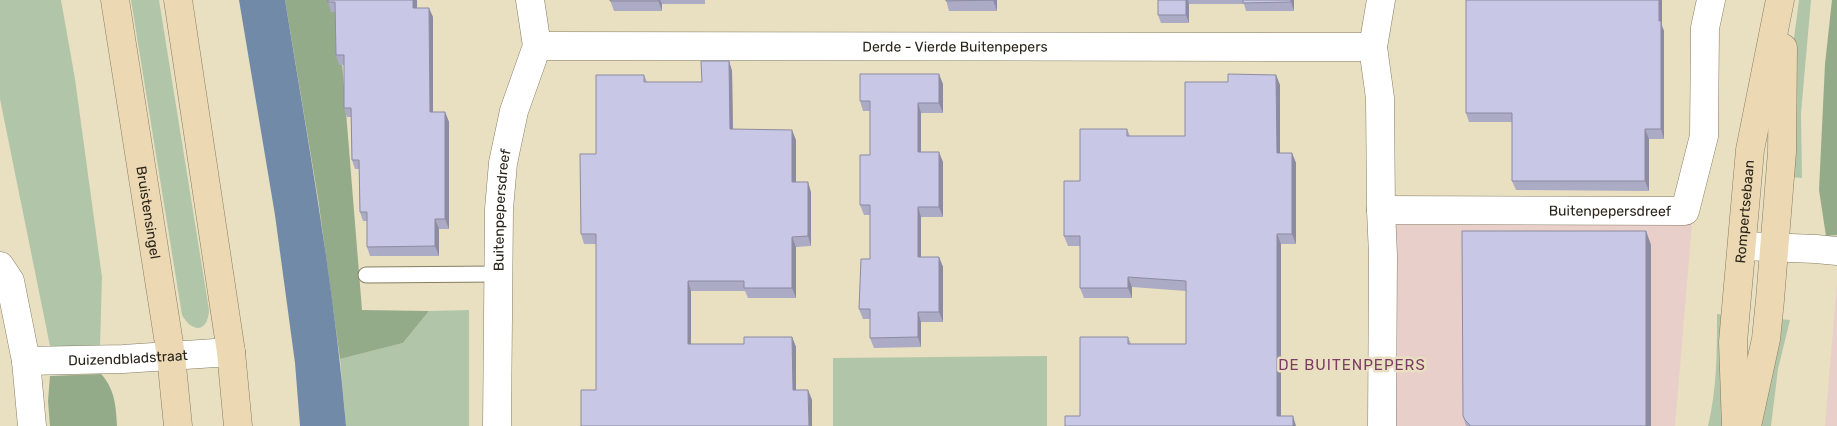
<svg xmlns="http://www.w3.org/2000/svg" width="1837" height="426" viewBox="0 0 1837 426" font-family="Rubik,sans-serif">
  <rect width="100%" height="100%" fill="#e9dfc1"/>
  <path fill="#e8cfc9" d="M1390 204 1693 211 1675 426H1388Z
    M1837 283V426H1825Z"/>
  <path fill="#b1c6a9" d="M0 0H61L75 79 102 277 100 346H50L0 99Z
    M131 0H159L209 310C208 333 192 333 182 315Z
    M1799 0H1811L1801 113 1802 178 1791 177 1793 46Z
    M469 310V426H346L340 359 403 343 429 311Z
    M1717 314 1726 315 1723 426H1708C1717 389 1717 352 1717 314Z
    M1777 319 1790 320 1778 369 1771 426H1760Z
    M1047 356V426H833V358Z"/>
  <path fill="#94ab8a" d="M285 0H337L362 310 429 311 403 343 340 359 318 198Z
    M1832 0H1837V235L1826 236 1819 190 1825 64Z
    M101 374C115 389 116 407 117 426H50L48 401 50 376Z"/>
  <path fill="#718aa8" d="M239 0H285C308 142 334 283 346 426H300L295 363 275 215Z"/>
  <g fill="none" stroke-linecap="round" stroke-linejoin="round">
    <g stroke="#867d62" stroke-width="17">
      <path id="lane" d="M366 275 497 274"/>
    </g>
    <g stroke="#867d62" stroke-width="29">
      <g id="street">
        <path d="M1381 0 1373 47 1380 98 1381 210"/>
        <path id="s1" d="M537 46 1373 47"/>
        <path d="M1742 246 1816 249 1837 251"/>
        <path d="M0 266 10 281 26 361 32 426"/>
        <path id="s2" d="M26 361 123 359 231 352"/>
        <path id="s3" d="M497 426 499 209 503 163 514 111 537 46 530 0"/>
        <path id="s4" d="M1382 426 1383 255 1381 210 1685 211 1704 136 1705 28 1711 0"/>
      </g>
    </g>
    <g stroke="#867d62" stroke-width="29">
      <g id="secondary">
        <path id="s5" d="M115 0 171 356 178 426"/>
        <path d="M178 0 231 352 238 426"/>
        <path id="s6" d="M1736 426 1733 342 1750 150 1780 0"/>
        <path d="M1747 426 1766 339 1770 300 1782 152 1783 48"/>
      </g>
    </g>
    <use href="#lane" stroke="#fff" stroke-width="15"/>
    <use href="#street" stroke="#fff" stroke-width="28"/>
    <use href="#secondary" stroke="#ecd9b3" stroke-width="28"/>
  </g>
  <path fill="#acabc5" d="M417 0V8L433 17V112H445L449 122V229H439V256H370L367 247V221H363L360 212 359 169H355L352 160 351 117H347L344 108V65H339L336 55 335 12H331L328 2Z
    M610 0H705V4H662V11H614Z
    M946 0H997V11H949Z
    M1158 0H1294V11H1246L1244 4H1189V23H1161L1158 15Z
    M1662 0V26L1664 31V139H1649V191L1516 190 1512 181V122H1469L1466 113Z
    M729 61 732 71 733 129 796 140V182L811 192V246L796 247V298H748L745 291H691V344H744L792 337 796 347V390H808L812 400 596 390V244H584L581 234 596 154 644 75 647 82H702Z
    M1276 75 1280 85V153H1292L1296 163V244H1281V416H1080L1128 337 1131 344H1186V291L1132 287V298H1084L1080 288V246H1068L1064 236 1080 181 1127 129 1130 136H1185L1228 82Z
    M943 84V113H921V152L943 162V217H921V257H939L943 267V322H921V347L874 348 870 338V319H863L859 309 870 259V215H864L860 205 870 155V111H863L860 101Z
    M1646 231 1651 245V426H1466L1463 416Z"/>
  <path fill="#8c8ba0" d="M413 0H417V17L413 8Z
    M658 0H660L662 4V11Z
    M993 0H997V11Z
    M1186 0H1188L1189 4V23L1186 15Z
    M1291 0H1294V11L1291 2Z
    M1659 0H1662V26L1664 31V139L1661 129Z
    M429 8 433 17V122L430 112Z
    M729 61 732 71 733 139 730 129Z
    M939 74 943 84V113L939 103Z
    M1276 75 1280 85V163L1277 153Z
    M918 103 921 113V162L918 152Z
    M445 112 449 122V229L445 219Z
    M1645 129 1649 139V191L1645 181Z
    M792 130 796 140V192L792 182Z
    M939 152 943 162V217L939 207Z
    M1292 153 1296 163V244L1292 234Z
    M808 182 811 192V246L808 236Z
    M918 207 921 217V267L918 257Z
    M435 219 439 229V256L435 246Z
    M1646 231 1651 245V426H1646Z
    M1277 234 1281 244V426L1277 416Z
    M792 237 796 247V298L792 288Z
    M939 257 943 267V322L939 312Z
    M1128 277 1132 287V298L1128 288Z
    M688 281 691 291V354L688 344Z
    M918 312 921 322V347L918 337Z
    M792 337 796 347V400L793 390Z
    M808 390 812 400V426H809Z
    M1293 416 1296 426H1293Z"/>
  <path fill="#c8c7e5" stroke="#8c8ba0" d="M328 0H413V8H429L430 112H445V219H435V246L367 247V212H360L359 160H352L351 108H344V55H336L335 2H328Z
    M610 0H658V1H610Z
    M946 0H993L946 1Z
    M1158 0H1186V15H1158Z
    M1243 0H1291V2L1243 3Z
    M1466 0H1659V21H1661V129H1645V181H1512V113H1466Z
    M701 61H729L730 129 792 130V182H808V236L792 237V288H744V281H688V344H744V337H792L793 390H808L809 426H581V390H596V234H581L580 154H596V75H644V82H702Z
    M860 74H939V103H918V152H939V207H918V257H939V312H918V337L870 338V309H859L861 259H870V205H860V155H870V101H860Z
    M1228 74 1276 75 1277 153H1292V234H1277V416H1293V426H1065V416H1080V337H1128V344H1186V281L1128 277V288H1080V236H1064V181H1080V129H1127V136H1185V82H1228Z
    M1462 231H1646V426H1471L1465 420 1463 416Z"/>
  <g text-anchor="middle" stroke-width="5" stroke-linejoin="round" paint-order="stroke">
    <g font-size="14" fill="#29251a" stroke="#e9dfc1">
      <text dy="5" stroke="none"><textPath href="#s1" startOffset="418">Derde - Vierde Buitenpepers</textPath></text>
      <text dy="5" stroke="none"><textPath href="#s3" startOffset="216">Buitenpepersdreef</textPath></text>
      <text dy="5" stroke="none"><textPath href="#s4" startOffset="445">Buitenpepersdreef</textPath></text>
      <text dy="5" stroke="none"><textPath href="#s6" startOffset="215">Rompertsebaan</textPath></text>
      <text dy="5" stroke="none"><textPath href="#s5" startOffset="215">Bruistensingel</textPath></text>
      <text dy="5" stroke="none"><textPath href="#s2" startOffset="102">Duizendbladstraat</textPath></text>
    </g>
    <g font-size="15" letter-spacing="1" fill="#7b3d64" stroke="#e9dfc1">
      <text x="1352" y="370">DE BUITENPEPERS</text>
    </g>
  </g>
</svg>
